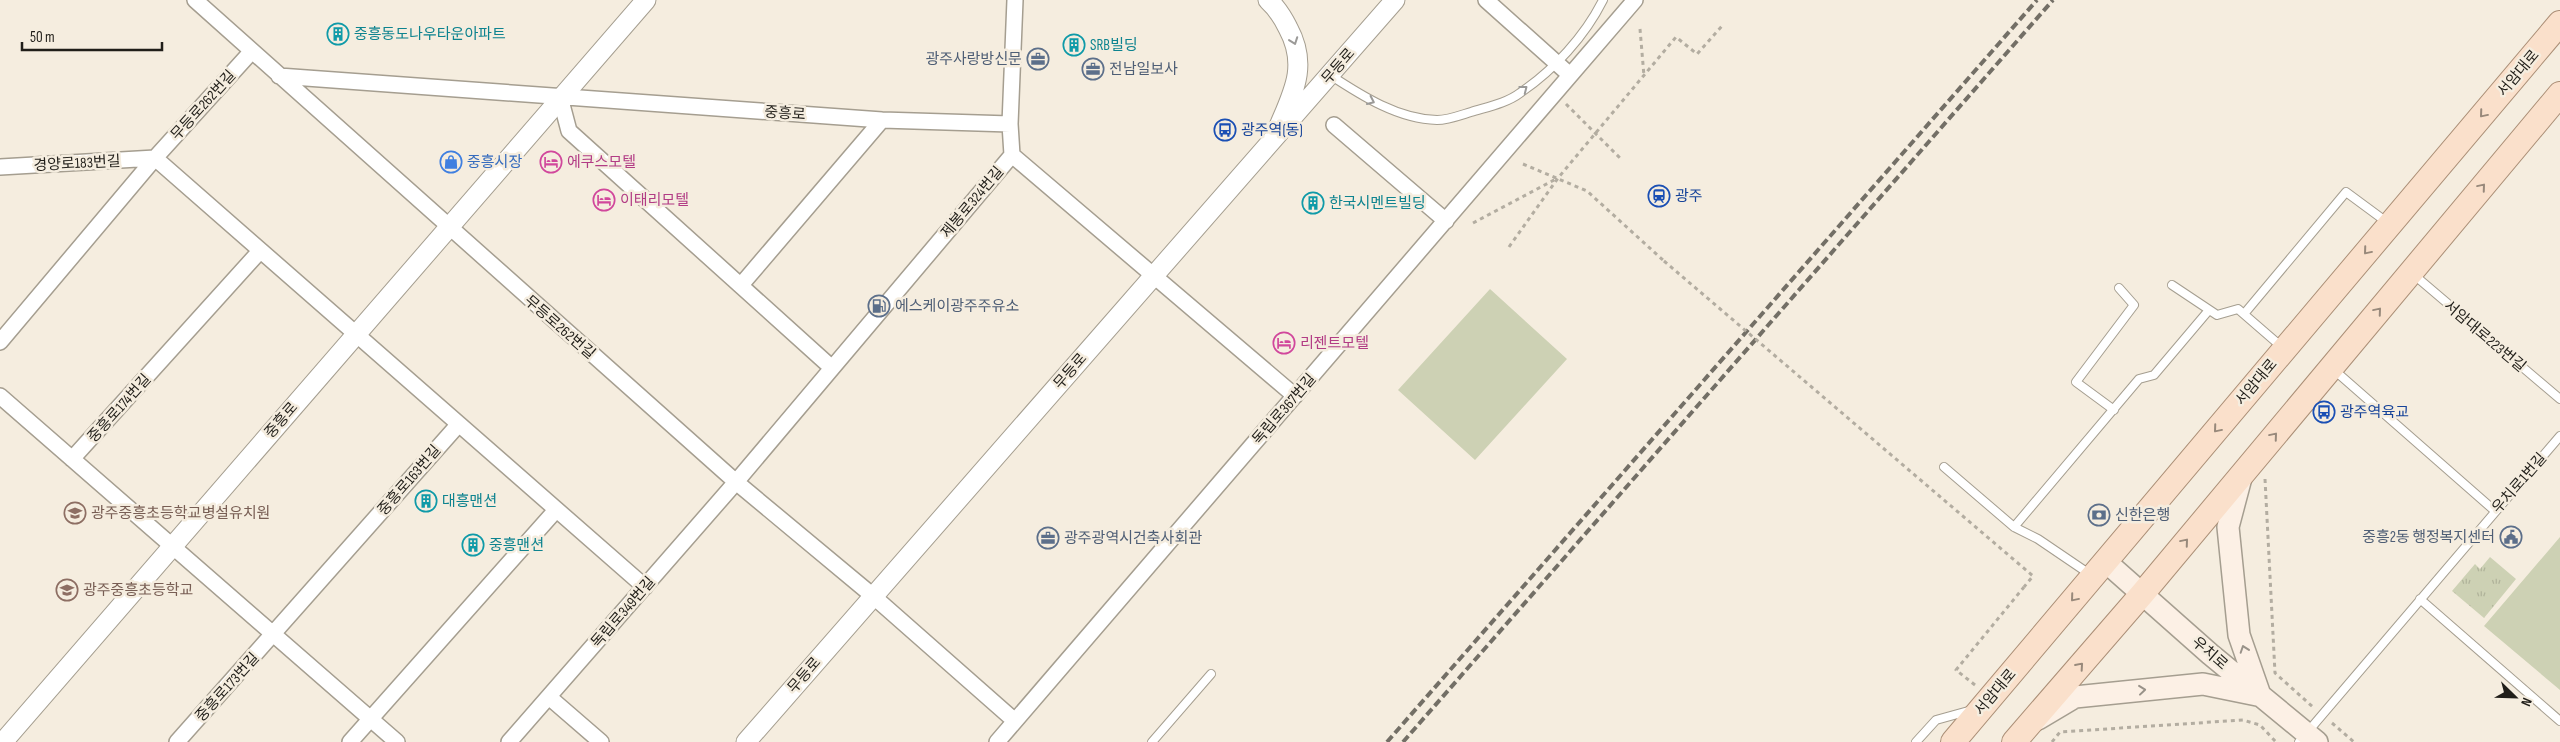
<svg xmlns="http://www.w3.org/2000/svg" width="2560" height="742" viewBox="0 0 2560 742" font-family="'Sofia Sans Condensed','Noto Sans KR',sans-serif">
  <defs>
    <pattern id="park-tufts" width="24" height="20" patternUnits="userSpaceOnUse" patternTransform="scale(1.25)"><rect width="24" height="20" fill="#cdd1b4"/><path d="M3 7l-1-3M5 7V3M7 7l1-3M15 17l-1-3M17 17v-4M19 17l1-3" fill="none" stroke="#b0b39a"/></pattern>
  </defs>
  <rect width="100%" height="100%" fill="#f5eddf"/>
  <path fill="url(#park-tufts)" d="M2490 557 2516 579 2484 618 2452 591 2475 564 2480 569Z"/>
  <path fill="#cdd1b4" d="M1490 289 1567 359 1475 460 1398 390Z
    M2560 537V690L2484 626Z"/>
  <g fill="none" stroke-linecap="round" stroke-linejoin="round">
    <g stroke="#a59e90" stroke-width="10">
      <path id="service" d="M1330 75C1362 96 1398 119 1437 120 1448 120 1461 115 1471 112 1487 107 1507 103 1520 93 1554 70 1585 36 1603 0
        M2413 274 2560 399
        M2172 285 2217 315 2238 309 2283 348
        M2244 314 2346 192 2388 223
        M2333 369 2495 511
        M2114 410 2076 382 2134 305 2119 288
        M1944 467 2014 527
        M2091 575 2038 539 2014 527 2139 379 2154 375 2209 310
        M2420 599 2560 721
        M1152 742 1211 674
        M1916 742 1936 720 1972 710
        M2299 742 2560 436"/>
    </g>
    <g stroke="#a59e90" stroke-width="18">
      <path id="minor" d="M195 0 736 482 873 596 1015 721
        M1486 0 1570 75
        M279 76 882 120 1010 124
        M560 97 569 131 832 368
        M1334 125 1446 221
        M1012 155 1295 396
        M0 167 155 158 645 587
        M741 285 882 120
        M0 342 155 158 251 52
        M0 396 397 742
        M72 459 260 251
        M549 697 601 742
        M177 742 458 425
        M350 742 556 510
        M509 742 736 482 1012 155 1010 124 1015 0
        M997 742 1635 0"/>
    </g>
    <g stroke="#a59e90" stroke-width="21">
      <path id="tertiary" d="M1268 0C1276 7 1283 18 1288 28 1308 65 1294 91 1279 126
        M3 742 646 0
        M746 742 1395 0"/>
    </g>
    <g stroke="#a59e90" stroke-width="24">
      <path id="secondary" d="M2242 474 2228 527 2239 635 2260 695
        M2105 561 2210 654 2317 742
        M2038 719 2075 697 2203 684 2257 695"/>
    </g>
    <g stroke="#ab8f77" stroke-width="26">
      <path id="primary" d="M1953 742 2560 23
        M2014 742 2143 593 2560 94"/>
    </g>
    <path stroke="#b3ada1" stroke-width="3" stroke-dasharray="4 4" stroke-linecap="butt" d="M1640 29 1644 76
      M1566 104 1620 158
      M1523 164 1587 191 1664 261
      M1473 223 1556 179
      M1509 247 1558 178 1676 37 1697 54 1722 26
      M2265 479 2275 673 2314 708
      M1975 685 1956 670 2024 587
      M2332 723 2354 742
      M2052 742 2060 732 2243 720 2260 725 2276 742"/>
    <use href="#service" stroke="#fff" stroke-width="8"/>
    <use href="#minor" stroke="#fff" stroke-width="15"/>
    <use href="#tertiary" stroke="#fff" stroke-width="19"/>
    <use href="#secondary" stroke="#fcf0e5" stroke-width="21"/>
    <use href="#primary" stroke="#fae0cb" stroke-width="24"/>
    <path stroke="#736f66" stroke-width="4" stroke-dasharray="8 4" stroke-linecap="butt" d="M1387 742 2037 0
      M1403 742 2053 0"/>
    <path stroke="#b3ada1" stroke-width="3" stroke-dasharray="4 4" stroke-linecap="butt" d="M1664 261 2033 576 2024 587"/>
  </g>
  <defs><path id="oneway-chevron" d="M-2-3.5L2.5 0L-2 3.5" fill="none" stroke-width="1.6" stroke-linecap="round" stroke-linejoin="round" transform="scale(1.25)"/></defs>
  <g stroke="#9b9a98">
    <use href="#oneway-chevron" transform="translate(1294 41) rotate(70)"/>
    <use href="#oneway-chevron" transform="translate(1524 89) rotate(-38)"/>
    <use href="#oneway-chevron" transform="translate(1371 101) rotate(25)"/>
  </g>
  <g stroke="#98897b">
    <use href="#oneway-chevron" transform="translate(2483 114) rotate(130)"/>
    <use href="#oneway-chevron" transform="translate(2482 187) rotate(-50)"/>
    <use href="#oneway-chevron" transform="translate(2367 251) rotate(130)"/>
    <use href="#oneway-chevron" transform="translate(2378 311) rotate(-50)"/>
    <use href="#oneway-chevron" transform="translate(2217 429) rotate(130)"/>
    <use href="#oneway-chevron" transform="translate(2274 436) rotate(-50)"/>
    <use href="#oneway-chevron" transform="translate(2185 542) rotate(-50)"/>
    <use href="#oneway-chevron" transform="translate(2074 598) rotate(130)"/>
    <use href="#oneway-chevron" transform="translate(2080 666) rotate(-49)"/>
  </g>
  <g stroke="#999289">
    <use href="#oneway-chevron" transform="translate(2244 649) rotate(-109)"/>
    <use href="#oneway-chevron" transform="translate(2142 690) rotate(-6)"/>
  </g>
  <defs>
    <g id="building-ring" transform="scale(1.125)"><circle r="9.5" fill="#f5eddf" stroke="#0f9aa8" stroke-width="1.5"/><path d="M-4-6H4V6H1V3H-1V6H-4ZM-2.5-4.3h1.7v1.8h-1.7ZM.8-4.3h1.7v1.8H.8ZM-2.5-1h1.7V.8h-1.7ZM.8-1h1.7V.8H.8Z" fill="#0f9aa8"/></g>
    <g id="office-ring" transform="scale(1.125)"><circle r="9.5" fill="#f5eddf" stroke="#5c6f8a" stroke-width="1.5"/><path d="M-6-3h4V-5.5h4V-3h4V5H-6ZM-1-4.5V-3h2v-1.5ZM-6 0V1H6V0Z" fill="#5c6f8a"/></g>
    <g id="bus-ring" transform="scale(1.125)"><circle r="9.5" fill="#f5eddf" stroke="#1a4fb4" stroke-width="1.5"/><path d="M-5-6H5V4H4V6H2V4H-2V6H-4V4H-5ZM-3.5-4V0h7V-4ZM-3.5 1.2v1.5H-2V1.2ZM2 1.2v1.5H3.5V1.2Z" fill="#1a4fb4"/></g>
    <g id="shop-ring" transform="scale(1.125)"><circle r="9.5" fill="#f5eddf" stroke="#3f7fe0" stroke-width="1.5"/><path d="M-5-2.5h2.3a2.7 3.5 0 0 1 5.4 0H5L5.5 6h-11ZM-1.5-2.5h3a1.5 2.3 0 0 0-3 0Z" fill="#3f7fe0"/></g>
    <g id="hotel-ring" transform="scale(1.125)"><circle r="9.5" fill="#f5eddf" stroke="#d1479c" stroke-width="1.5"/><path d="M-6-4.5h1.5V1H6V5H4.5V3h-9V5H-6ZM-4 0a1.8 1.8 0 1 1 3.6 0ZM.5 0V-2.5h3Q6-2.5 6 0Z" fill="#d1479c"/></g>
    <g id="station-ring" transform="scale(1.125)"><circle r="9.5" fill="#f5eddf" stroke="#1a4fb4" stroke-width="1.5"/><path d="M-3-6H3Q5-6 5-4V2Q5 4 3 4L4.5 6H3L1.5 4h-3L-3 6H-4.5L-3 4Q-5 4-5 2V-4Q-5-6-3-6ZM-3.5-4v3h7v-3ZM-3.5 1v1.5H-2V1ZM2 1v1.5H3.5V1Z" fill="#1a4fb4"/></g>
    <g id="fuel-ring" transform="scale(1.125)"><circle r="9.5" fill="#f5eddf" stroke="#5c6f8a" stroke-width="1.5"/><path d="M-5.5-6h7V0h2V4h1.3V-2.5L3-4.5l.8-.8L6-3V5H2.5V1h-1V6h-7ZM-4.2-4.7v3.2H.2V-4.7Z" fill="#5c6f8a"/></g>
    <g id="school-ring" transform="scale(1.125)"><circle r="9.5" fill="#f5eddf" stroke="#8d6e63" stroke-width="1.5"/><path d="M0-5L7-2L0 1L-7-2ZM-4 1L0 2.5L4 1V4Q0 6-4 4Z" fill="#8d6e63"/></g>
    <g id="bank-ring" transform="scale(1.125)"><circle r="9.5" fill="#f5eddf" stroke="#5c6f8a" stroke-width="1.5"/><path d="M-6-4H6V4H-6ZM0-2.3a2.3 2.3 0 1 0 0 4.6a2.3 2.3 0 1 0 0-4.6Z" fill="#5c6f8a"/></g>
    <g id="civic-ring" transform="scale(1.125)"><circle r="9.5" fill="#f5eddf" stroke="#5c6f8a" stroke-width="1.5"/><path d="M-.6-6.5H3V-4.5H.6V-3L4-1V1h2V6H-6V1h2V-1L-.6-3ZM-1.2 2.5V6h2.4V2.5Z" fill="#5c6f8a"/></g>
  </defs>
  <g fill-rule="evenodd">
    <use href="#building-ring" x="338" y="34"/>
    <use href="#building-ring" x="1074" y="45"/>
    <use href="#office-ring" x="1038" y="59"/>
    <use href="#office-ring" x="1093" y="69"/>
    <use href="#bus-ring" x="1225" y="130"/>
    <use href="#shop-ring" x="451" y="162"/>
    <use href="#hotel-ring" x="551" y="162"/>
    <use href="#station-ring" x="1659" y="196"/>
    <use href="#hotel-ring" x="604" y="200"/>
    <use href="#building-ring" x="1313" y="203"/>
    <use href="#fuel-ring" x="879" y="306"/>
    <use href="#hotel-ring" x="1284" y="343"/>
    <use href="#bus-ring" x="2324" y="412"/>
    <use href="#building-ring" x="426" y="501"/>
    <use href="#school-ring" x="75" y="513"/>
    <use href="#bank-ring" x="2099" y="515"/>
    <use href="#civic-ring" x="2511" y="537"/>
    <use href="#office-ring" x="1048" y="538"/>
    <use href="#building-ring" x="473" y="545"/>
    <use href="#school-ring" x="67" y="590"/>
  </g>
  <g text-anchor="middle" stroke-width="5" stroke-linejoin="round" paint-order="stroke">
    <g font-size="15" fill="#0d838f" stroke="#f5eddf" text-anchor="start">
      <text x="354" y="39">중흥동도나우타운아파트</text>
      <text x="1090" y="50">SRB빌딩</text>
      <text x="1329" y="208">한국시멘트빌딩</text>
      <text x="442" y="506">대흥맨션</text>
      <text x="489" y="550">중흥맨션</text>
    </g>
    <g font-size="15" fill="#4e5e75" stroke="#f5eddf" text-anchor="start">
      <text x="1022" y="64" text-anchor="end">광주사랑방신문</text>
      <text x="1109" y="74">전남일보사</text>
      <text x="895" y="311">에스케이광주주유소</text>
      <text x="2115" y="520">신한은행</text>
      <text x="2495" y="542" text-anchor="end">중흥2동 행정복지센터</text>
      <text x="1064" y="543">광주광역시건축사회관</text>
    </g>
    <g font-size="15" fill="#201e19" stroke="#f5eddf">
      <text transform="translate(1338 66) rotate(-49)" y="5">무등로</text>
      <text transform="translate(2518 73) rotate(-50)" y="5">서암대로</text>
      <text transform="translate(203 105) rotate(-48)" y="5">무등로262번길</text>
      <text transform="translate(785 113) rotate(4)" y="5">중흥로</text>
      <text transform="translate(77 163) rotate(-3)" y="5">경양로183번길</text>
      <text transform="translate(972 202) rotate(-50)" y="5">제봉로324번길</text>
      <text transform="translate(560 327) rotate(41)" y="5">무등로262번길</text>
      <text transform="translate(2485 336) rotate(40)" y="5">서암대로223번길</text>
      <text transform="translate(1070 371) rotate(-49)" y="5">무등로</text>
      <text transform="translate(2256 382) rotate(-50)" y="5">서암대로</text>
      <text transform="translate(119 408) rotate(-48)" y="5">중흥로174번길</text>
      <text transform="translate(1284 409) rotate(-49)" y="5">독립로367번길</text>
      <text transform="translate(281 420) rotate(-49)" y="5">중흥로</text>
      <text transform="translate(409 480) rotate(-49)" y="5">중흥로163번길</text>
      <text transform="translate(2519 483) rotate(-49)" y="5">우치로1번길</text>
      <text transform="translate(623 612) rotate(-49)" y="5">독립로349번길</text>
      <text transform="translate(2210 653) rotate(41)" y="5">우치로</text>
      <text transform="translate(804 675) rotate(-49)" y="5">무등로</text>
      <text transform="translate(227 687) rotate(-48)" y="5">중흥로173번길</text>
      <text transform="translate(1995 692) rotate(-50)" y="5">서암대로</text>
    </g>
    <g font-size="15" fill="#164399" stroke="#f5eddf" text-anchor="start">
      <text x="1241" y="135">광주역(동)</text>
      <text x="1675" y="201">광주</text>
      <text x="2340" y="417">광주역육교</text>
    </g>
    <g font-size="15" fill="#366cbe" stroke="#f5eddf" text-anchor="start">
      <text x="467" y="167">중흥시장</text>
    </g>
    <g font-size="15" fill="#b23c85" stroke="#f5eddf" text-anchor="start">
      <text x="567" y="167">에쿠스모텔</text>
      <text x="620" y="205">이태리모텔</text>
      <text x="1300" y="348">리젠트모텔</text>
    </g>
    <g font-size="15" fill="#785e54" stroke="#f5eddf" text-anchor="start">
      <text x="91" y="518">광주중흥초등학교병설유치원</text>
      <text x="83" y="595">광주중흥초등학교</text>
    </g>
  </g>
  <g transform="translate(2515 697) rotate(113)" stroke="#f5eddf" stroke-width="4" paint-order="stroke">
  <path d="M0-4L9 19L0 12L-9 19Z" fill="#201e19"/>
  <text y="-8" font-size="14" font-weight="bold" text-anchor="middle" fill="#201e19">N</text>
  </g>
  <path d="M22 42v8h140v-8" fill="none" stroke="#201e19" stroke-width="2.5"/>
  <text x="30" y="42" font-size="15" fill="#201e19" stroke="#f5eddf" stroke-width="4" paint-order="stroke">50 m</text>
</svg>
